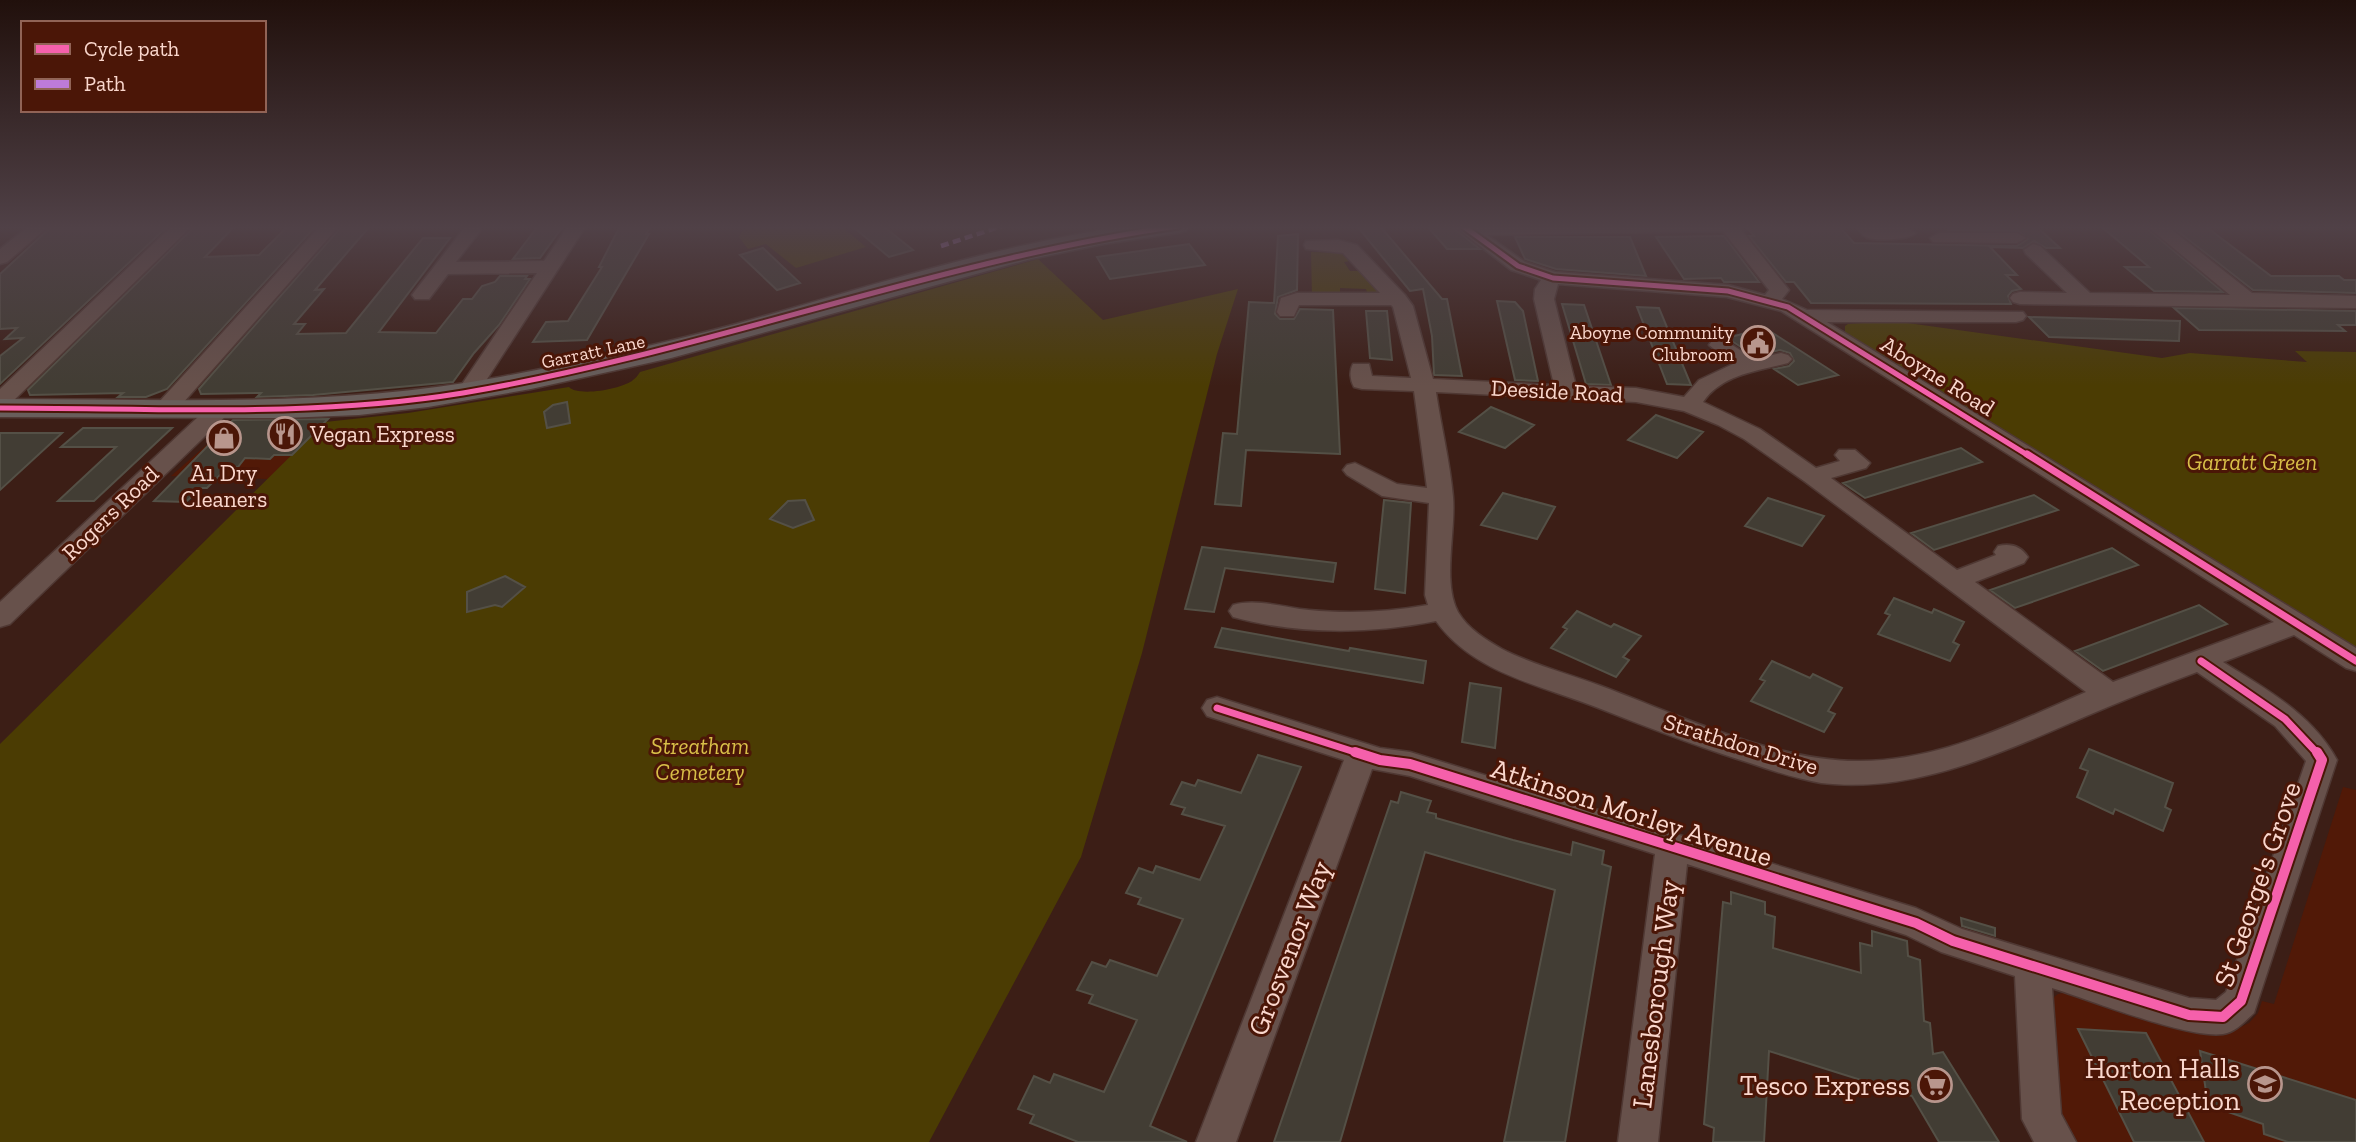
<svg xmlns="http://www.w3.org/2000/svg" width="2356" height="1142" viewBox="0 0 2356 1142" font-family="'Zilla Slab',serif">
  <rect width="100%" height="100%" fill="#3c1e16"/>
  <path fill="#511907" d="M228 426 284 425 322 426 268 479 171 476Z
    M2343 787 2356 790V1142H2073L2060 1117 2051 1003 2053 998 2058 994 2069 992 2210 1032 2226 1034 2249 1023 2258 1013 2262 1001 2274 1004Z"/>
  <path fill="#4b3c03" d="M745 226H841L866 247 796 268 766 244 748 249 739 237Z
    M1311 252 1346 253 1355 260 1344 262 1350 271H1359L1384 295 1368 296 1366 289 1340 288V297H1312Z
    M1038 259 1103 320 1238 289 1217 354 1142 653 1081 857 929 1142H0V744L325 422 408 413 569 387C578 397 623 389 633 380 636 378 638 375 640 372Z
    M1893 321 2162 358 2190 353 2307 362 2295 351 2356 352V651L1845 332V326L1848 324Z"/>
  <path fill="#423d34" stroke="#545046" stroke-width="2" d="M52 226H168L0 384V356L23 338 5 339 17 328 0 329V274Z
    M195 226H235L205 257 259 255 288 226H316L167 389 146 397H118L123 393 30 395 28 390Z
    M342 226H370L315 290 324 289 294 324H305L297 334 346 333 423 238H450L379 332 436 333 463 299H472L482 286 495 282 500 276H527L525 279H530L499 325 474 353 453 382 313 395 257 397 261 393 201 394 199 389Z
    M538 226H563L540 258 513 259Z
    M620 226H651L646 234H649L587 340 533 342 546 322 568 321 602 267H599Z
    M852 226H883L913 250 889 257Z
    M1357 226H1380L1442 299H1447L1462 376 1434 375 1432 336 1423 289 1410 291Z
    M1427 226H1451L1480 249H1447Z
    M1746 226H1839L1854 243 2017 246 2028 239 2018 231 1948 230V226H2036L2060 248H2046L2034 241 2023 248 1990 247 2017 275H2006L2021 289 2012 291 2008 296 2011 304 1811 303 1794 282H1786L1749 236H1754Z
    M2112 226H2144L2223 292 2154 291 2125 267H2149L2103 228H2114Z
    M2171 226H2205L2271 276H2339L2344 280H2356V293L2253 290Z
    M1298 234 1297 290 1278 297 1275 314 1280 319H1294L1300 309 1333 310 1340 454 1246 450 1241 506 1215 504 1223 433 1237 434 1249 302 1274 303 1278 236Z
    M1724 236 1759 282H1724L1721 278 1684 279 1656 237Z
    M1515 237H1630L1646 276 1556 269 1525 259Z
    M1189 244 1205 265 1110 279 1097 257Z
    M763 248 800 283 777 290 740 255Z
    M1497 301 1515 302 1523 311 1538 381 1515 380Z
    M1562 304 1584 305 1611 385 1586 384Z
    M1637 307 1659 308 1691 385 1667 384Z
    M2174 308 2356 311V325H2338L2345 331 2199 330Z
    M1366 311H1387L1392 360 1370 358Z
    M2029 317 2180 321 2179 341 2049 337Z
    M1765 328 1838 375 1798 385 1774 369 1789 366 1794 361 1790 353 1780 350 1755 356 1727 338Z
    M567 402 570 423 547 428 544 412 553 405Z
    M1491 407 1534 425 1505 448 1459 432Z
    M1656 415 1703 432 1677 458 1628 440Z
    M328 419 292 455H274L270 459 245 458 238 467H228L207 488H200L186 502 154 501 233 420Z
    M83 428H172L94 501H58L116 447H61Z
    M0 433H62L0 490Z
    M1961 448 1982 462 1865 498 1843 483Z
    M1503 493 1555 507 1537 539 1481 525Z
    M2034 495 2058 510 1934 550 1911 533Z
    M1768 498 1824 516 1802 546 1745 526Z
    M805 500 814 520 793 528 770 519 788 501Z
    M1384 500 1411 503 1405 593 1375 589Z
    M1202 547 1336 563 1333 582 1225 568 1214 612 1185 609Z
    M2112 548 2138 565 2015 608 1990 590Z
    M505 576 525 587 502 607 495 605 467 612V592Z
    M1894 598 1932 613 1934 609 1964 622 1953 642 1959 645 1950 661 1878 634 1890 615 1885 613Z
    M2199 605 2227 624 2103 671 2075 651Z
    M1577 611 1611 627 1614 624 1641 636 1623 657 1629 660 1616 677 1551 648 1567 629 1563 627Z
    M1222 628 1349 651 1350 648 1426 661 1423 683 1215 647Z
    M1772 661 1810 678 1813 674 1842 688 1828 711 1835 714 1824 732 1751 701 1765 681 1760 679Z
    M1470 683 1501 688 1495 748 1462 742Z
    M2089 749 2173 783 2165 807 2171 810 2163 831 2115 809 2113 814 2077 797 2088 771 2080 768Z
    M1258 755 1301 767 1150 1126 1187 1142H1078L1030 1123 1034 1115 1018 1109 1034 1076 1050 1083 1054 1074 1104 1092 1137 1020 1089 1003 1093 995 1077 990 1092 962 1106 967 1110 960 1157 976 1183 919 1138 904 1141 898 1126 893 1139 868 1153 873 1156 866 1200 880 1225 826 1182 814 1185 808 1171 804 1182 782 1195 786 1198 780 1241 793Z
    M1401 792 1431 801 1427 812 1436 814V818L1513 840 1571 855 1573 842 1604 851 1602 864 1611 867 1565 1142H1504L1555 890 1425 852 1340 1142H1274L1391 801 1398 803Z
    M1731 892 1765 902V914L1775 917 1773 948 1861 973 1860 943 1872 946V931L1907 941 1908 956 1920 960 1924 1021 1930 1023 1933 1054 1943 1052 1999 1142H1939L1912 1096 1769 1051 1764 1142H1713L1714 1128 1704 1124 1723 902 1731 904Z
    M1961 918 1995 928V936L1962 926Z
    M2078 1029 2146 1033 2204 1142H2134Z
    M2200 1051 2356 1100V1142H2288L2264 1134 2263 1124 2208 1105Z"/>
  <g fill="none" stroke-linecap="round" stroke-linejoin="round">
    <g stroke="#4f3833" stroke-width="3">
      <path id="minor" d="M29 226H49L7 262 0 264V249Z
        M172 226H192L8 406 0 408V389Z
        M320 226H339L175 412H159L156 407 159 402Z
        M466 226H478L481 230 456 262 544 261 568 226H586L480 390 477 395H461L458 390 537 273 448 274 429 299H415L412 295 415 291Z
        M1454 226H1738L1789 290 1782 299 1807 310 2023 312 2026 316 2023 320 2016 322H1827L2356 648V671L2346 668 2294 635 2223 662C2266 689 2312 714 2337 760L2254 1013C2245 1021 2236 1032 2223 1034 2188 1039 2090 1000 2052 988L2061 1114 2076 1142H2034L2022 1119 2015 976 1941 952 1906 935 1687 864 1658 1142H1618L1655 854 1410 776 1372 769 1236 1142H1196L1344 760 1207 716 1202 708 1207 700 1217 697 1380 748 1410 752 1916 908 1962 929 2189 998 2216 1000 2226 992 2306 761 2275 726 2197 672C2159 686 2121 701 2084 717 2001 753 1914 794 1821 783 1797 779 1773 771 1750 763 1698 747 1647 727 1596 707 1540 685 1473 673 1436 621 1371 634 1298 635 1233 617L1229 611 1233 605C1256 598 1286 608 1309 610 1349 614 1389 612 1428 605L1425 595 1429 503 1382 496 1347 475 1343 470 1347 465 1355 463 1397 484 1427 488 1414 391 1362 389 1354 387C1350 380 1349 371 1353 364H1369L1372 376 1411 378 1393 307 1391 305H1299L1294 316H1280L1277 312 1281 298 1297 293H1380L1343 253 1306 249 1304 245 1306 241 1338 240 1357 245 1405 295 1413 306 1433 379 1554 385 1534 299 1535 289 1541 280 1511 270ZM1723 231 1769 290 1765 295 1728 285 1555 272 1525 262 1487 235ZM1558 284 1727 297 1781 311 2274 622 2113 682 1975 582 2024 563 2028 557C2021 546 2010 543 1998 546L1994 552 1996 555 1957 570 1831 478 1866 468 1870 463 1855 450H1839L1835 455 1840 461 1816 468 1760 429 1703 402C1722 374 1758 371 1788 363L1792 359 1788 355 1781 353 1754 359 1726 341H1712L1709 345 1733 364 1699 380 1684 397 1636 388 1576 386 1554 299ZM1436 392 1636 402 1684 411 1718 425 1744 439 1804 481 2086 692C2014 723 1940 761 1860 761 1777 762 1679 715 1601 686 1569 674 1533 665 1502 649 1486 640 1468 629 1458 612 1442 582 1456 531 1453 497 1450 462 1441 426 1436 392Z
        M1856 226 1907 228 1916 233C1909 240 1872 242 1864 236 1862 235 1857 228 1856 226Z
        M2147 226H2167L2252 293 2356 296V308L2020 304 2013 302 2010 298 2013 294 2020 292 2067 293 2026 254 2024 250 2033 244 2040 246 2090 293 2230 295Z
        M1939 233H2017L2026 238 2017 243 1933 242 1930 238Z
        M221 401 229 403 232 408 229 413 10 624 0 627V602L213 403Z"/>
    </g>
    <g stroke="#4f3833" stroke-width="3">
      <path id="major" d="M1127 226H1190L1186 231 1178 233 1104 244 1031 259 671 358 531 389 428 407 359 415 284 418 0 417V399C168 399 334 408 500 377 579 362 658 345 736 324 865 288 994 245 1127 226Z"/>
    </g>
    <use href="#minor" fill="#67514b" fill-rule="evenodd"/>
    <use href="#major" fill="#685e5b" fill-rule="evenodd"/>
    <path stroke="#bd7bd9" stroke-width="4.5" stroke-dasharray="8 4.5" stroke-linecap="butt" d="M941 246 1002 226"/>
    <g stroke="#4b1607" stroke-width="9">
      <path id="cycleway-far2" d="M1463 226 1518 266 1553 278 1728 291 1788 307 2029 456
        M0 408C154 408 310 418 463 393 705 352 935 261 1178 226"/>
    </g>
    <g stroke="#4b1607" stroke-width="11">
      <path id="cycleway-far1" d="M2027 454 2356 661
        M2201 661 2285 719 2318 754
        M1217 708 1361 754"/>
    </g>
    <g stroke="#4b1607" stroke-width="14">
      <path id="cycleway" d="M1355 752 1380 760 1410 764 1916 923 1953 941 2189 1015 2223 1017 2241 1001 2322 760 2317 752"/>
    </g>
    <use href="#cycleway-far2" stroke="#f560ab" stroke-width="5"/>
    <use href="#cycleway-far1" stroke="#f560ab" stroke-width="7"/>
    <use href="#cycleway" stroke="#f560ab" stroke-width="10"/>
  </g>
  <linearGradient id="sky" x2="0" y2="1"><stop stop-color="#21100c"/><stop offset="0.59" stop-color="#504147"/><stop offset="1" stop-color="#504147" stop-opacity="0"/></linearGradient>
  <rect width="2356" height="386" fill="url(#sky)"/>
  <defs>
    <g id="civic-ring" transform="scale(1.75)"><circle r="9.5" fill="#4b1607" stroke="#b8968d" stroke-width="1.5"/><path d="M-.6-6.5H3V-4.5H.6V-3L4-1V1h2V6H-6V1h2V-1L-.6-3ZM-1.2 2.5V6h2.4V2.5Z" fill="#b8968d"/></g>
    <g id="restaurant-ring" transform="scale(1.75)"><circle r="9.5" fill="#4b1607" stroke="#b8968d" stroke-width="1.5"/><path d="M-5-6h1v4h1v-4h1v4h1v-4h1v5L-1.5 .5V6h-2V.5L-5-1ZM5-6V6H3V1.5H1.5Q1.5-4 5-6Z" fill="#b8968d"/></g>
    <g id="shop-ring" transform="scale(1.75)"><circle r="9.5" fill="#4b1607" stroke="#b8968d" stroke-width="1.5"/><path d="M-5-2.5h2.3a2.7 3.5 0 0 1 5.4 0H5L5.5 6h-11ZM-1.5-2.5h3a1.5 2.3 0 0 0-3 0Z" fill="#b8968d"/></g>
    <g id="university-ring" transform="scale(1.75)"><circle r="9.5" fill="#4b1607" stroke="#b8968d" stroke-width="1.5"/><path d="M0-5L7-2L0 1L-7-2ZM-4 1L0 2.5L4 1V4Q0 6-4 4Z" fill="#b8968d"/></g>
    <g id="supermarket-ring" transform="scale(1.75)"><circle r="9.5" fill="#4b1607" stroke="#b8968d" stroke-width="1.5"/><path d="M-6-5.5h2.5l.6 2H6L4.5 2H-2.5L-4.4-4H-6ZM-1.5 3.2a1.3 1.3 0 1 0 .1 0ZM3 3.2a1.3 1.3 0 1 0 .1 0Z" fill="#b8968d"/></g>
  </defs>
  <g fill-rule="evenodd">
    <use href="#civic-ring" x="1758" y="343"/>
    <use href="#restaurant-ring" x="285" y="434"/>
    <use href="#shop-ring" x="224" y="438"/>
    <use href="#university-ring" x="2265" y="1084"/>
    <use href="#supermarket-ring" x="1935" y="1085"/>
  </g>
  <g text-anchor="middle" stroke-width="6" stroke-linejoin="round" paint-order="stroke">
    <g font-size="19" fill="#fad7cd" stroke="#4b1607" text-anchor="end">
      <text x="1734" y="339">Aboyne Community<tspan x="1734" dy="22">Clubroom</tspan></text>
    </g>
    <g font-size="19" fill="#fad7cd" stroke="#4b1607">
      <text transform="translate(593 351) rotate(-12)" y="7">Garratt Lane</text>
    </g>
    <g font-size="23" fill="#fad7cd" stroke="#4b1607">
      <text transform="translate(1938 376) rotate(32)" y="8">Aboyne Road</text>
      <text transform="translate(1557 391) rotate(3)" y="8">Deeside Road</text>
      <text transform="translate(110 513) rotate(-44)" y="8">Rogers Road</text>
      <text transform="translate(1741 744) rotate(17)" y="8">Strathdon Drive</text>
    </g>
    <g font-size="23" fill="#fad7cd" stroke="#4b1607" text-anchor="start">
      <text x="310" y="442">Vegan Express</text>
      <text x="224" y="481" text-anchor="middle">A1 Dry<tspan x="224" dy="26">Cleaners</tspan></text>
    </g>
    <g font-size="23" font-style="italic" fill="#d8bf48" stroke="#4b1607">
      <text x="2252" y="470">Garratt Green</text>
      <text x="700" y="754">Streatham<tspan x="700" dy="26">Cemetery</tspan></text>
    </g>
    <g font-size="28" fill="#fad7cd" stroke="#4b1607">
      <text transform="translate(1632 812) rotate(18)" y="10">Atkinson Morley Avenue</text>
      <text transform="translate(2257 884) rotate(-71)" y="10">St George's Grove</text>
      <text transform="translate(1289 948) rotate(-69)" y="10">Grosvenor Way</text>
      <text transform="translate(1655 994) rotate(-83)" y="10">Lanesborough Way</text>
    </g>
    <g font-size="28" fill="#fad7cd" stroke="#4b1607" text-anchor="end">
      <text x="2240" y="1078">Horton Halls<tspan x="2240" dy="32">Reception</tspan></text>
      <text x="1910" y="1095">Tesco Express</text>
    </g>
  </g>
  <rect x="21" y="21" width="245" height="91" fill="#4b1607" stroke="#916356" stroke-width="2"/>
  <rect x="35" y="44" width="35" height="10" fill="#f560ab" stroke="#916356" stroke-width="2"/>
  <text x="84" y="56" font-size="21" fill="#fad7cd">Cycle path</text>
  <rect x="35" y="79" width="35" height="10" fill="#bd7bd9" stroke="#916356" stroke-width="2"/>
  <text x="84" y="91" font-size="21" fill="#fad7cd">Path</text>
</svg>
